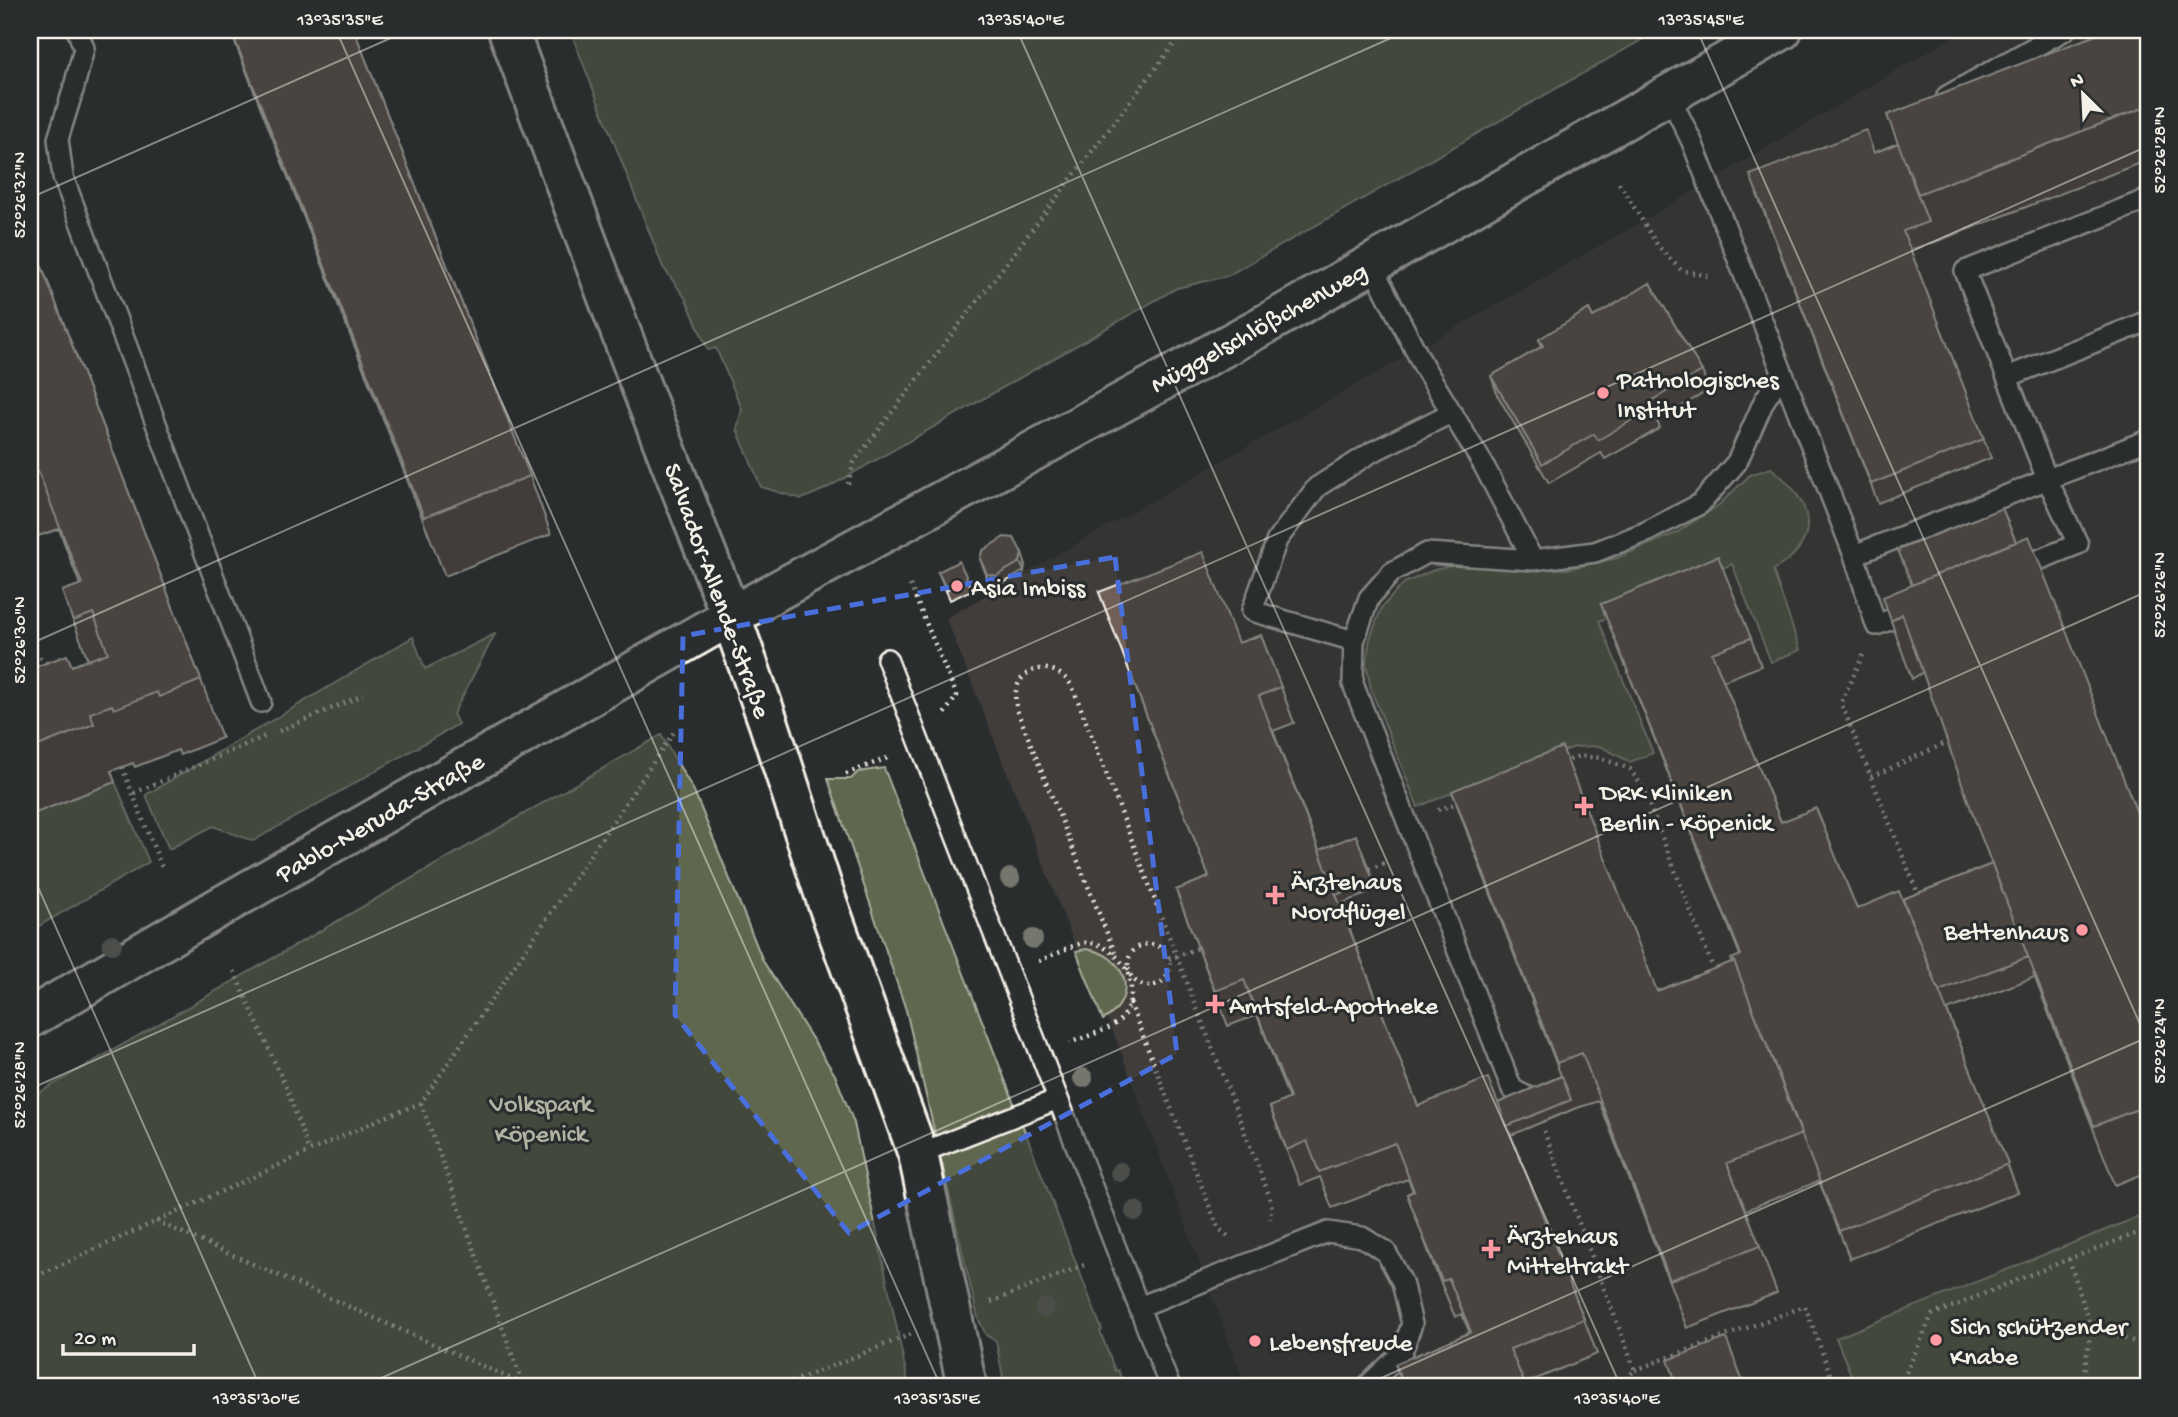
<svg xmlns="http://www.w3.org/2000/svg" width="2178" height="1417" viewBox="0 0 2178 1417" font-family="'Gochi Hand',sans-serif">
  <rect width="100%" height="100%" fill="#2a2d2e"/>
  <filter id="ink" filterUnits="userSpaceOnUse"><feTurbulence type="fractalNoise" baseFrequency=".0143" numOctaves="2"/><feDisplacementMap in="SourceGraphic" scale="14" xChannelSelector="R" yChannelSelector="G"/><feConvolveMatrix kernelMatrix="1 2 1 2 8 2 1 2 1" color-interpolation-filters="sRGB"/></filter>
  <g filter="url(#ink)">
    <path fill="#3f3c3a" d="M1964 30H2148V1387H1246L1113 1031 1094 993 946 618 1657 213Z"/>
    <path fill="#5f684f" stroke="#aaac9c" stroke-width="2" d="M570 30H1659L1227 276 1177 288 825 489 802 499 761 487 737 429 742 409 716 348 708 350 686 299 663 267Z
      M1771 468C1812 500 1825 540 1773 570L1800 650 1771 662 1732 564 1599 621 1653 753 1630 762 1600 746 1575 747 1494 775 1418 807 1371 689 1366 663 1370 638 1382 607 1404 583 1434 570 1464 563 1533 569H1568L1617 558 1676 533 1719 505 1750 475Z
      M495 634 453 714 458 724 253 841 213 826 169 849 146 795 413 637 425 669Z
      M661 735 694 791 763 961 835 1075 854 1123 909 1387H30V1098Z
      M884 768 1102 1330 1100 1331 1115 1371 1118 1370 1125 1387H1005L996 1341 986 1335 978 1318 906 1010 828 779H851L858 772Z
      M115 782 149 862 30 931V815Z
      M1086 949C1127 954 1140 999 1103 1020L1076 951Z
      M2148 1213V1387H1856L1836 1338Z"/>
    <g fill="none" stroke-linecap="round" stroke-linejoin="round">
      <g stroke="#f4f1e8" stroke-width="24">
        <path id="service" d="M77 30 84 48 74 87 58 139 63 177 261 702
          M1669 95 1692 142 1854 555 2148 440
          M1947 96 2065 30
          M1371 264 1424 367 1483 464 1533 560
          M2007 377 2148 321
          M1854 555 1876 625 1914 611
          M2026 565 2078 544 2047 479 1965 271 2148 199
          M1354 641 1252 611 1277 540 1317 487 1372 452 1451 413
          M887 659 1170 1387
          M1533 1100 1512 1089 1353 684 1354 641 1369 598 1392 572 1427 553 1533 560 1595 552 1646 532 1700 504 1737 462 1764 401 1782 373
          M918 1154 1058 1099
          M1139 1307 1328 1232 1362 1237 1386 1252 1402 1282 1412 1324 1401 1354 1366 1387"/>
      </g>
      <g stroke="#f4f1e8" stroke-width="44">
        <path id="tertiary" d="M30 1018 211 912 731 616 1275 319 1782 30"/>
      </g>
      <g stroke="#f4f1e8" stroke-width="44">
        <path id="secondary" d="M508 30 642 389 731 616 769 724 827 902 918 1154 967 1387"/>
      </g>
      <path stroke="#f4f1e8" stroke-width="4.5" stroke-dasharray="2 5" stroke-linecap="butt" d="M1619 183 1658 246 1681 270 1712 277
        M848 484 854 462 1185 30
        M910 585 957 696 944 714
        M30 647 49 666
        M1863 655 1841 703 1919 896
        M279 731 363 695
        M1563 763 1579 756 1601 758 1630 769 1642 786 1715 973
        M122 767 163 870
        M846 774 890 757
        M1871 777 1948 742
        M134 793 268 735
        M1438 810 1460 802
        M1369 869 1388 862
        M1128 965a21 21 0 1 1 42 0a21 21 0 1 1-42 0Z
        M1115 953 1017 710C1006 667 1054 654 1073 688L1269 1195 1272 1208 1270 1219
        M1169 959 1198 948
        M1039 961C1053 955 1069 946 1084 943 1091 942 1100 944 1105 948 1131 962 1141 997 1119 1021 1110 1030 1083 1037 1070 1043
        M234 971 288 1092 309 1152
        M1130 1003 1214 1218 1219 1229 1228 1236
        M421 1103 524 1387
        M1544 1131 1635 1370 1617 1387
        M156 1221 523 1384
        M2069 1259 2091 1328 2082 1387
        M30 1279 380 1119 421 1103 676 729
        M991 1302 1087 1264
        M2091 1328 2148 1346
        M1635 1370 1805 1306 1835 1387
        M779 1387 914 1333
        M1892 1387 1903 1380 1932 1315 2069 1259 2148 1229"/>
      <use href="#service" stroke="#2a2d2e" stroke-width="19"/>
      <use href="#tertiary" stroke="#2a2d2e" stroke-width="38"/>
      <use href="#secondary" stroke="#2a2d2e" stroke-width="38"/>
    </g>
    <g fill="#74776e">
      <circle cx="1010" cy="878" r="10"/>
      <circle cx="1033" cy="939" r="10"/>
      <circle cx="112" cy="944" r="10"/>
      <circle cx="1083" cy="1078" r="10"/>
      <circle cx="1120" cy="1172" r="10"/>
      <circle cx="1135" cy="1211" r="10"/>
      <circle cx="1045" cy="1308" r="10"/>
    </g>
    <path fill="#5f514b" stroke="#f4f1e8" stroke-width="2" d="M230 30H354L530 476 551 534 445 576Z
      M2148 30V160L1935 242 1910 250 1991 458 1878 503 1757 194 1874 153 1898 143Z
      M30 236 201 680 222 738 180 755 178 750 135 767 133 763 111 771 115 782 30 815V669L72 666 88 660 62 591 80 585 59 529 38 536 30 516Z
      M1593 317 1702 371 1709 390 1657 421 1660 428 1605 459 1601 453 1549 483 1498 396 1491 376 1541 347 1539 339Z
      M2016 542 2148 841V1172L2115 1185 2033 973 2035 977 1947 1010 2018 1192 1850 1259 1819 1181 1746 1210 1777 1293 1687 1328 1599 1101 1574 1109 1511 1135 1584 1319 1597 1354 1524 1384 1526 1387H1404L1395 1364 1470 1333 1462 1314 1455 1317 1435 1269 1407 1194 1413 1191 1408 1179 1332 1208 1320 1177 1300 1185 1270 1107 1289 1099 1257 1015 1228 1026 1176 890 1209 877 1099 592 1281 687 1294 723 1273 731 1319 850 1373 880 1377 890 1340 904 1418 1106 1498 1103 1561 1076 1469 838 1452 791 1657 991 1732 962 1740 955 1601 604 1751 638 1761 666 1723 681 1781 822 1857 909 1903 899 1992 864 1923 672 1912 679 1891 621Z
      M1022 553 1025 563 1024 571 1000 585 990 584 980 559Z
      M938 572 968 580 972 590 950 600Z"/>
    <path fill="#4e423d" stroke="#f4f1e8" stroke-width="2" d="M1022 553 1025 563 1024 571 1020 562Z"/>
    <path fill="#6f5e57" stroke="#f4f1e8" stroke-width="2" d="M231 30H354L530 476 424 517Z
      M2109 30H2148V106L1918 194 1887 115Z
      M1866 130 1874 153 1898 143 1928 222 1903 231 1984 439 1871 484 1750 175Z
      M30 236 201 680 159 697 157 692 114 709 112 705 90 713 94 724 30 749V669L67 655 72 666 108 653 93 613 73 621 62 591 82 584 38 471 30 474Z
      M1650 283 1702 371 1649 402 1653 408 1598 440 1594 434 1542 464 1491 376 1543 346 1539 339 1589 309 1593 317Z
      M2002 508 2016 542 1912 585 1898 550Z
      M2029 536 2148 841V1105L2094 1126 1977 826 1902 614 1891 621 1883 597Z
      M1004 537 1014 538 1022 553 1020 562 996 576 987 574 980 559 982 551Z
      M1203 552 1238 643 1261 635 1281 687 1259 696 1418 1106 1488 1078 1584 1319 1510 1349 1526 1387H1405L1395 1364 1471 1332 1449 1279 1442 1281 1422 1234 1407 1194 1414 1191 1395 1143 1319 1172 1307 1141 1287 1150 1270 1107 1290 1098 1244 980 1215 991 1176 890 1209 877 1099 592Z
      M1718 556 1751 638 1712 653 1781 822 1816 808 1857 909 1899 891 2008 1164 1839 1231 1734 961 1732 962 1731 959 1741 955 1601 604Z
      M959 561 968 580 947 590 938 572Z
      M1562 747 1657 991 1734 961 1802 1134 1727 1163 1760 1246 1670 1280 1582 1053 1557 1063 1452 791Z
      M1356 835 1373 880 1336 895 1319 850Z
      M1992 864 2028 957 1939 991 1903 899Z
      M1562 1076 1571 1100 1507 1126 1498 1103Z
      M1726 1338 1745 1387H1678L1668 1360Z"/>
  </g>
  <path d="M0 0H2178V1417H0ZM1115 557 1177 1054 849 1233 675 1015 683 636Z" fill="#2a2d2e" fill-opacity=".55" fill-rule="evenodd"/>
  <path fill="none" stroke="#486fdb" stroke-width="5" stroke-dasharray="14 9" stroke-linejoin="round" d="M1115 557 1177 1054 849 1233 675 1015 683 636Z"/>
  <path fill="none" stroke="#f4f1e8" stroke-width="2" stroke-opacity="0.45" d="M336 30 941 1387M1017 30 1621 1387M1697 30 2148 1042M30 198 409 30M30 644 1409 30M30 869 260 1387M30 1089 2148 146M361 1387 2148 591M1361 1387 2148 1037"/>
  <g fill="#ff9aa2" stroke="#2a2d2e" stroke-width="2.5">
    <circle cx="1603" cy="393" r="7"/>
    <circle cx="957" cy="586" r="7"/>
    <path d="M1580.5 795.5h7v7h7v7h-7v7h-7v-7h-7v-7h7z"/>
    <path d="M1271.5 884.5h7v7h7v7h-7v7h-7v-7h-7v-7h7z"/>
    <circle cx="2082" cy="930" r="7"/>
    <path d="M1211.5 993.5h7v7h7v7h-7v7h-7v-7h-7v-7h7z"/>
    <path d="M1487.5 1238.5h7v7h7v7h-7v7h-7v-7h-7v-7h7z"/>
    <circle cx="1936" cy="1340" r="7"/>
    <circle cx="1255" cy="1341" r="7"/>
  </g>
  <g text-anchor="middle" stroke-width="6" stroke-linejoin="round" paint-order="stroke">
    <g font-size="26" fill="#f4f1e8" stroke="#2a2d2e">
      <text transform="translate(1258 326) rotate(-29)" y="9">Müggelschlößchenweg</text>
      <text transform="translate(719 590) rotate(70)" y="9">Salvador-Allende-Straße</text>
      <text transform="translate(379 816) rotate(-30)" y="9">Pablo-Neruda-Straße</text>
    </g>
    <g font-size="26" fill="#f4f1e8" stroke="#2a2d2e" text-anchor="start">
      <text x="1617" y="387">Pathologisches<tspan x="1617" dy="30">Institut</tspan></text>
      <text x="971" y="595">Asia Imbiss</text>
      <text x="1600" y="800">DRK Kliniken<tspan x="1600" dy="30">Berlin - Köpenick</tspan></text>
      <text x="1291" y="889">Ärztehaus<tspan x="1291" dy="30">Nordflügel</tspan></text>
      <text x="2068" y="939" text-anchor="end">Bettenhaus</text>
      <text x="1229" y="1013">Amtsfeld-Apotheke</text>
      <text x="1507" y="1243">Ärztehaus<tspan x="1507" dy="30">Mitteltrakt</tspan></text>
      <text x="1950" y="1334">Sich schützender<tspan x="1950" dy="30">Knabe</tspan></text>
      <text x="1269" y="1350">Lebensfreude</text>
    </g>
    <g font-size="26" fill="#b1b3a3" stroke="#2a2d2e">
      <text x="541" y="1111">Volkspark<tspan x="541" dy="30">Köpenick</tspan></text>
    </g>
  </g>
  <rect width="2178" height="1417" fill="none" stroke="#2a2d2e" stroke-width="77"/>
  <g transform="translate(2083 94) rotate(336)" stroke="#2a2d2e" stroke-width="5" paint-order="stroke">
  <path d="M0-5L12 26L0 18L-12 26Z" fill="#f4f1e8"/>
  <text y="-10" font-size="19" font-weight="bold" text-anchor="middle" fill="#f4f1e8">N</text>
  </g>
  <path d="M63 1344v10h131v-10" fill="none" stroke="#f4f1e8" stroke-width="3.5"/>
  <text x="74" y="1344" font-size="21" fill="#f4f1e8" stroke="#2a2d2e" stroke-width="5" paint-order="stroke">20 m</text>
  <rect x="38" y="38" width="2102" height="1340" fill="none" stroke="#f4f1e8" stroke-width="2.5"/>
  <g font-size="18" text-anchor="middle" fill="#f4f1e8">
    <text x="340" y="25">13°35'35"E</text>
    <text x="1021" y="25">13°35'40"E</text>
    <text x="1701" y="25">13°35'45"E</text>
    <text transform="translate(2159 150) rotate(-90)" y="6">52°26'28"N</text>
    <text transform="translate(19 195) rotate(-90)" y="6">52°26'32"N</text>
    <text transform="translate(2159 595) rotate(-90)" y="6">52°26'26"N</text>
    <text transform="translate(19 640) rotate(-90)" y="6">52°26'30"N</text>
    <text transform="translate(2159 1041) rotate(-90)" y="6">52°26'24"N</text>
    <text transform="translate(19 1085) rotate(-90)" y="6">52°26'28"N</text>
    <text x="256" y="1404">13°35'30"E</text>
    <text x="937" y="1404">13°35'35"E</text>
    <text x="1617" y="1404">13°35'40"E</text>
  </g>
</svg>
